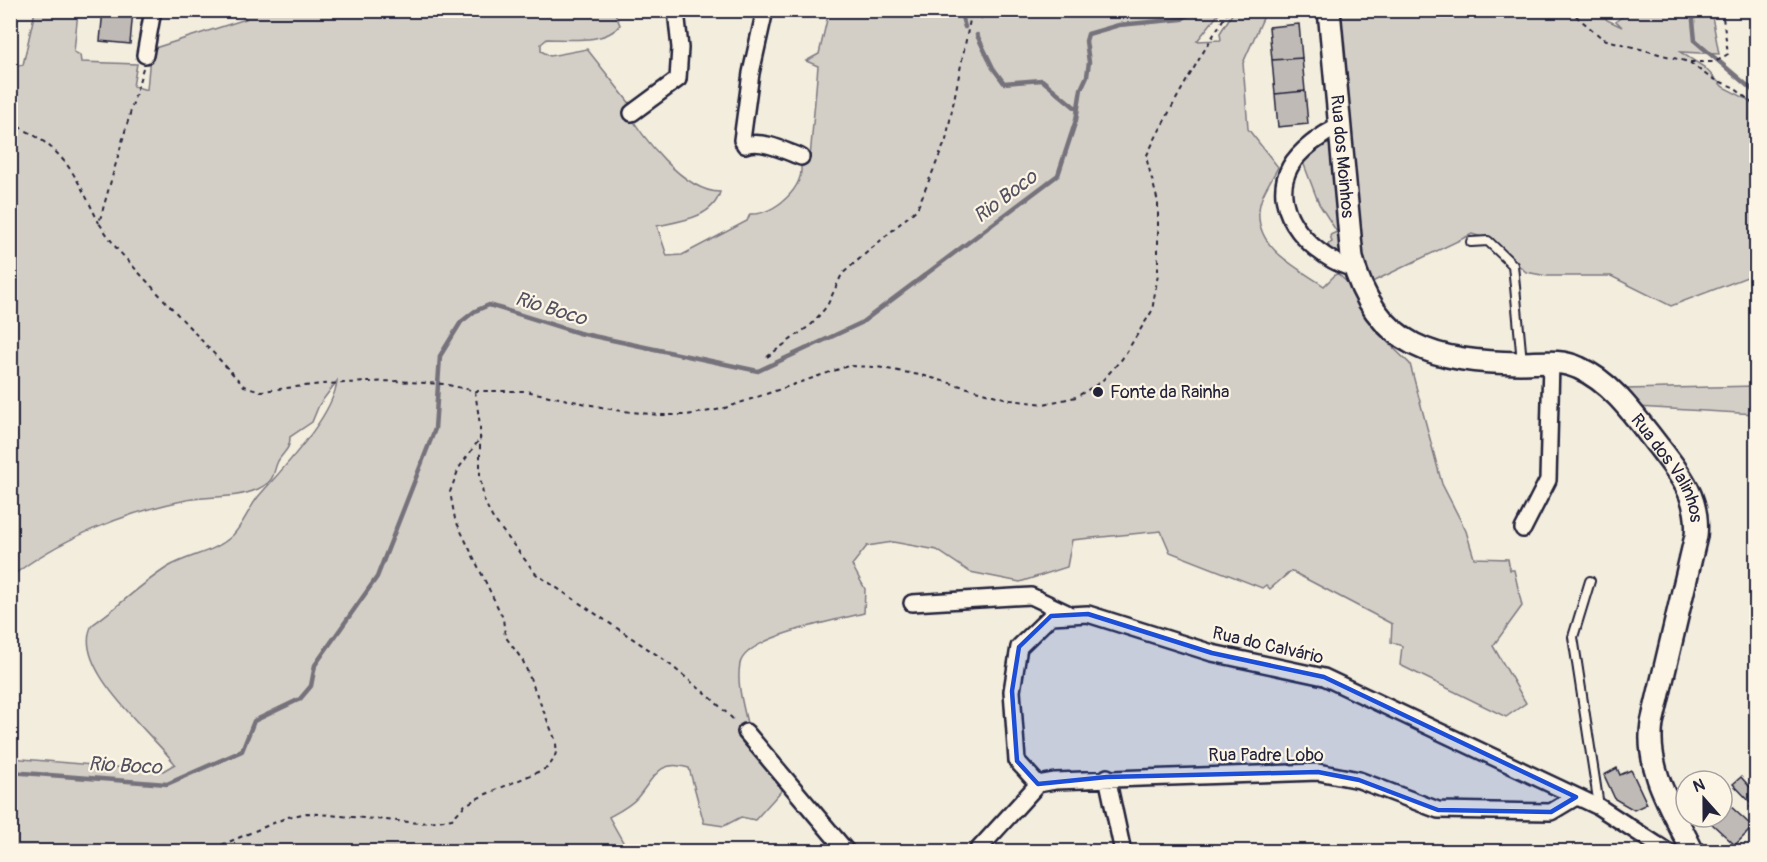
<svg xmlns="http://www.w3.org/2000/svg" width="1767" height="862" viewBox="0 0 1767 862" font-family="Pangolin,sans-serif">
  <rect width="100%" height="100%" fill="#f3edde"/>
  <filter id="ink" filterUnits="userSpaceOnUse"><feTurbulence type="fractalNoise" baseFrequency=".0167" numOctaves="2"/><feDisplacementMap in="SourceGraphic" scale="12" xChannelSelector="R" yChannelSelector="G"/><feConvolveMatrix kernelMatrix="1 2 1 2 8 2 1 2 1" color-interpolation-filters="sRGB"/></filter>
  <g filter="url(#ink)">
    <path fill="#d4cfc6" stroke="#7b7880" stroke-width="1.5" d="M987 10 1221 11 1197 41 1221 40 1220 33 1234 11H1319V13L1264 16 1243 63 1248 129 1278 167C1271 181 1260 195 1259 211 1256 249 1298 268 1324 286L1337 273 1351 286 1378 333 1410 364 1442 484 1466 531 1474 558 1508 559 1510 570H1514L1522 606 1493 646 1526 703 1506 717 1400 665 1402 646 1391 642 1392 624 1291 571 1270 589 1266 585 1262 588 1170 552 1161 531 1072 540 1067 567 1020 582 970 572 937 550 893 542 867 546 852 565 865 589 864 613C839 620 745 636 740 664 736 684 744 708 748 728L738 737 783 789 755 820 741 817 724 826 704 823 689 768C659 758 654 778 637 798 630 806 618 812 609 817L628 851H11V758L163 771 175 764C151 732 70 667 92 625 118 607 142 583 168 567 190 554 215 553 233 535 244 523 249 508 258 497 282 469 333 417 337 381L319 405 312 422 290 437C290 450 284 451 278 461 272 473 277 480 258 489 233 500 207 495 182 501 124 513 57 540 11 577L10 67 23 65 35 11H78L74 52 80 55 81 62 137 64 133 86 147 90 150 56 155 48 246 19 236 11H614L620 25C606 44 568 39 547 39L541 44V51L550 56 587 49 631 105 625 107C641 136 684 192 720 192 713 218 680 221 657 226L667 256 682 255 747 221 750 214C773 216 808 186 800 162L810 158 818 66 806 61 819 54 829 11H961L966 16 982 13 981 19Z
      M1339 11H1600L1607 20 1622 27 1616 21 1631 11H1711L1719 54 1680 52 1704 67 1723 87 1747 99 1756 109V282L1747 277 1671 306 1611 276H1547L1526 272 1491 240 1472 234 1370 283 1357 266Z
      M1324 143 1331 145 1332 151 1342 251 1338 254 1325 251 1330 249 1328 244 1332 242 1330 235 1337 232 1319 204 1303 162Z
      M1756 386V414L1637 407 1626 389Z"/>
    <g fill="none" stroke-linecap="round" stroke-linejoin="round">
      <path stroke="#75727b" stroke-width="4.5" d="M960 10 965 27
        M1692 10 1695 41 1756 93
        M977 35 993 68 1004 83 1042 80 1077 109
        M10 772 167 784 242 751 254 721 300 699 311 686 315 665 377 577 435 429 440 356 461 322 475 311 489 305 579 333 758 371 861 323 1058 175 1076 120 1081 89 1087 76 1089 62 1086 41 1088 34 1119 25 1182 19 1195 10"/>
    </g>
    <path fill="#bfbab6" stroke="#22223b" stroke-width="1.5" d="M103 10H133L130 44 100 41Z
      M1299 24 1302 58 1272 60 1269 27Z
      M1302 58 1305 91 1275 94 1272 60Z
      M1305 91 1308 124 1278 127 1275 94Z
      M1617 768 1620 775 1631 770 1647 804 1634 810 1615 799 1604 775Z
      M1741 777 1756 794V814L1750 807 1753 805 1733 784Z
      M1728 804 1753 827 1735 845 1711 823 1716 817H1722V811Z"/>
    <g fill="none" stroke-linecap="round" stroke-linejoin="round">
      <g stroke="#22223b" stroke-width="12">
        <path id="lane" d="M1471 242 1488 241 1513 265 1522 362
          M1590 581 1573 637 1599 806"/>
      </g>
      <g stroke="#22223b" stroke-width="20">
        <path id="street" d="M765 10 751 73 742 140 745 145C762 139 785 151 801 157
          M145 55 153 10
          M632 113 678 79 680 48 676 10
          M1339 126C1323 134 1299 150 1290 167 1266 211 1316 260 1355 269
          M1523 529 1548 480 1551 362
          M912 603 1031 596 1067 613
          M746 732 847 852
          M1107 777 1123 852
          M1038 784 1017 761 1012 691 1019 647 1051 616 1088 614 1212 653 1324 677 1599 807 1668 852
          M976 852 1038 784 1055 781 1318 772 1359 780 1438 810 1551 812 1576 797"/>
      </g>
      <g stroke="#22223b" stroke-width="26">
        <g id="secondary">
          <path id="s1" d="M1329 10 1352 258C1375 349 1438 362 1520 363 1540 363 1560 359 1579 368 1613 383 1636 418 1659 447 1681 475 1700 499 1696 536L1652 723C1645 770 1673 811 1693 852"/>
        </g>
      </g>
      <path stroke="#22223b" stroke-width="2" stroke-dasharray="4.5 4.5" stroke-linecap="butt" d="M1569 10 1603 39 1689 62 1709 77 1733 87 1756 106
        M1690 62H1715L1728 54 1722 10
        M143 68 99 223 117 249 244 386 261 391 323 384 393 381 444 384 475 391H526L615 410 658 415H687L722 409 848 366 877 367 925 376 1011 400 1044 404 1076 397 1101 382 1122 359 1152 311 1158 274V202L1146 157C1171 106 1199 58 1229 10
        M10 123C64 146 75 174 99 223
        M767 357 812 324 827 306 842 274 917 209 946 140 972 10
        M475 391 480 425V477L484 500 492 517 536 574 663 659 711 698 736 722
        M205 852 288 817 307 813 420 823 452 819 465 805 484 795 547 768C556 758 558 751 555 739L523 661 505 636 503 618 455 519 450 492 459 468 481 437"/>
      <use href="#lane" stroke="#fcf5e5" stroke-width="8"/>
      <use href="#street" stroke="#fcf5e5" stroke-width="15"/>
      <use href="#secondary" stroke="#fcf5e5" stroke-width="21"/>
    </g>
  </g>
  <path fill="#1d4ed8" fill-opacity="0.2" stroke="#1d4ed8" stroke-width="4.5" stroke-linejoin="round" d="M1088 614 1212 653 1324 677 1576 797 1551 812 1438 810 1359 780 1318 772 1107 777 1038 784 1017 761 1012 691 1019 647 1051 616Z"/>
  <circle fill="#22223b" stroke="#fcf5e5" stroke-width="2" cx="1098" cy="392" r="6"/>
  <g text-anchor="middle" stroke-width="4.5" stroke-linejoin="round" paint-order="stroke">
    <g font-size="18" fill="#22223b" stroke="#fcf5e5">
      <text dy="6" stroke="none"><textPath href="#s1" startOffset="147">Rua dos Moinhos</textPath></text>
      <text dy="6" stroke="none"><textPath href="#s1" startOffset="664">Rua dos Valinhos</textPath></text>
      <text transform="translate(1268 645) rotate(13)" y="6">Rua do Calvário</text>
      <text x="1266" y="761">Rua Padre Lobo</text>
    </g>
    <g font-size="18" fill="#22223b" stroke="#fcf5e5" text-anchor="start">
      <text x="1110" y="398">Fonte da Rainha</text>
    </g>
    <g font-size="20" font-style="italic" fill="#525160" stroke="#fcf5e5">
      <text transform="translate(1005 196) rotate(-37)" y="7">Rio Boco</text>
      <text transform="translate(551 308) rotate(17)" y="7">Rio Boco</text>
      <text transform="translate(125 765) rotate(3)" y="7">Rio Boco</text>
    </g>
  </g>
  <rect width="1767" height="862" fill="none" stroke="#fcf5e5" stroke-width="36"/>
  <rect x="18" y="18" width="1731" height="826" fill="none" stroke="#22223b" stroke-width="2" filter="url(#ink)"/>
  <g transform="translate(1704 799) rotate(339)"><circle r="28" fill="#fcf5e5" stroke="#a5a1a1" stroke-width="1.5"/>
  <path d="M0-4.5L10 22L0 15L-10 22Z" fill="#22223b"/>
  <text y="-9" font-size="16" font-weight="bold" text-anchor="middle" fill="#22223b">N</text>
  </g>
</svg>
